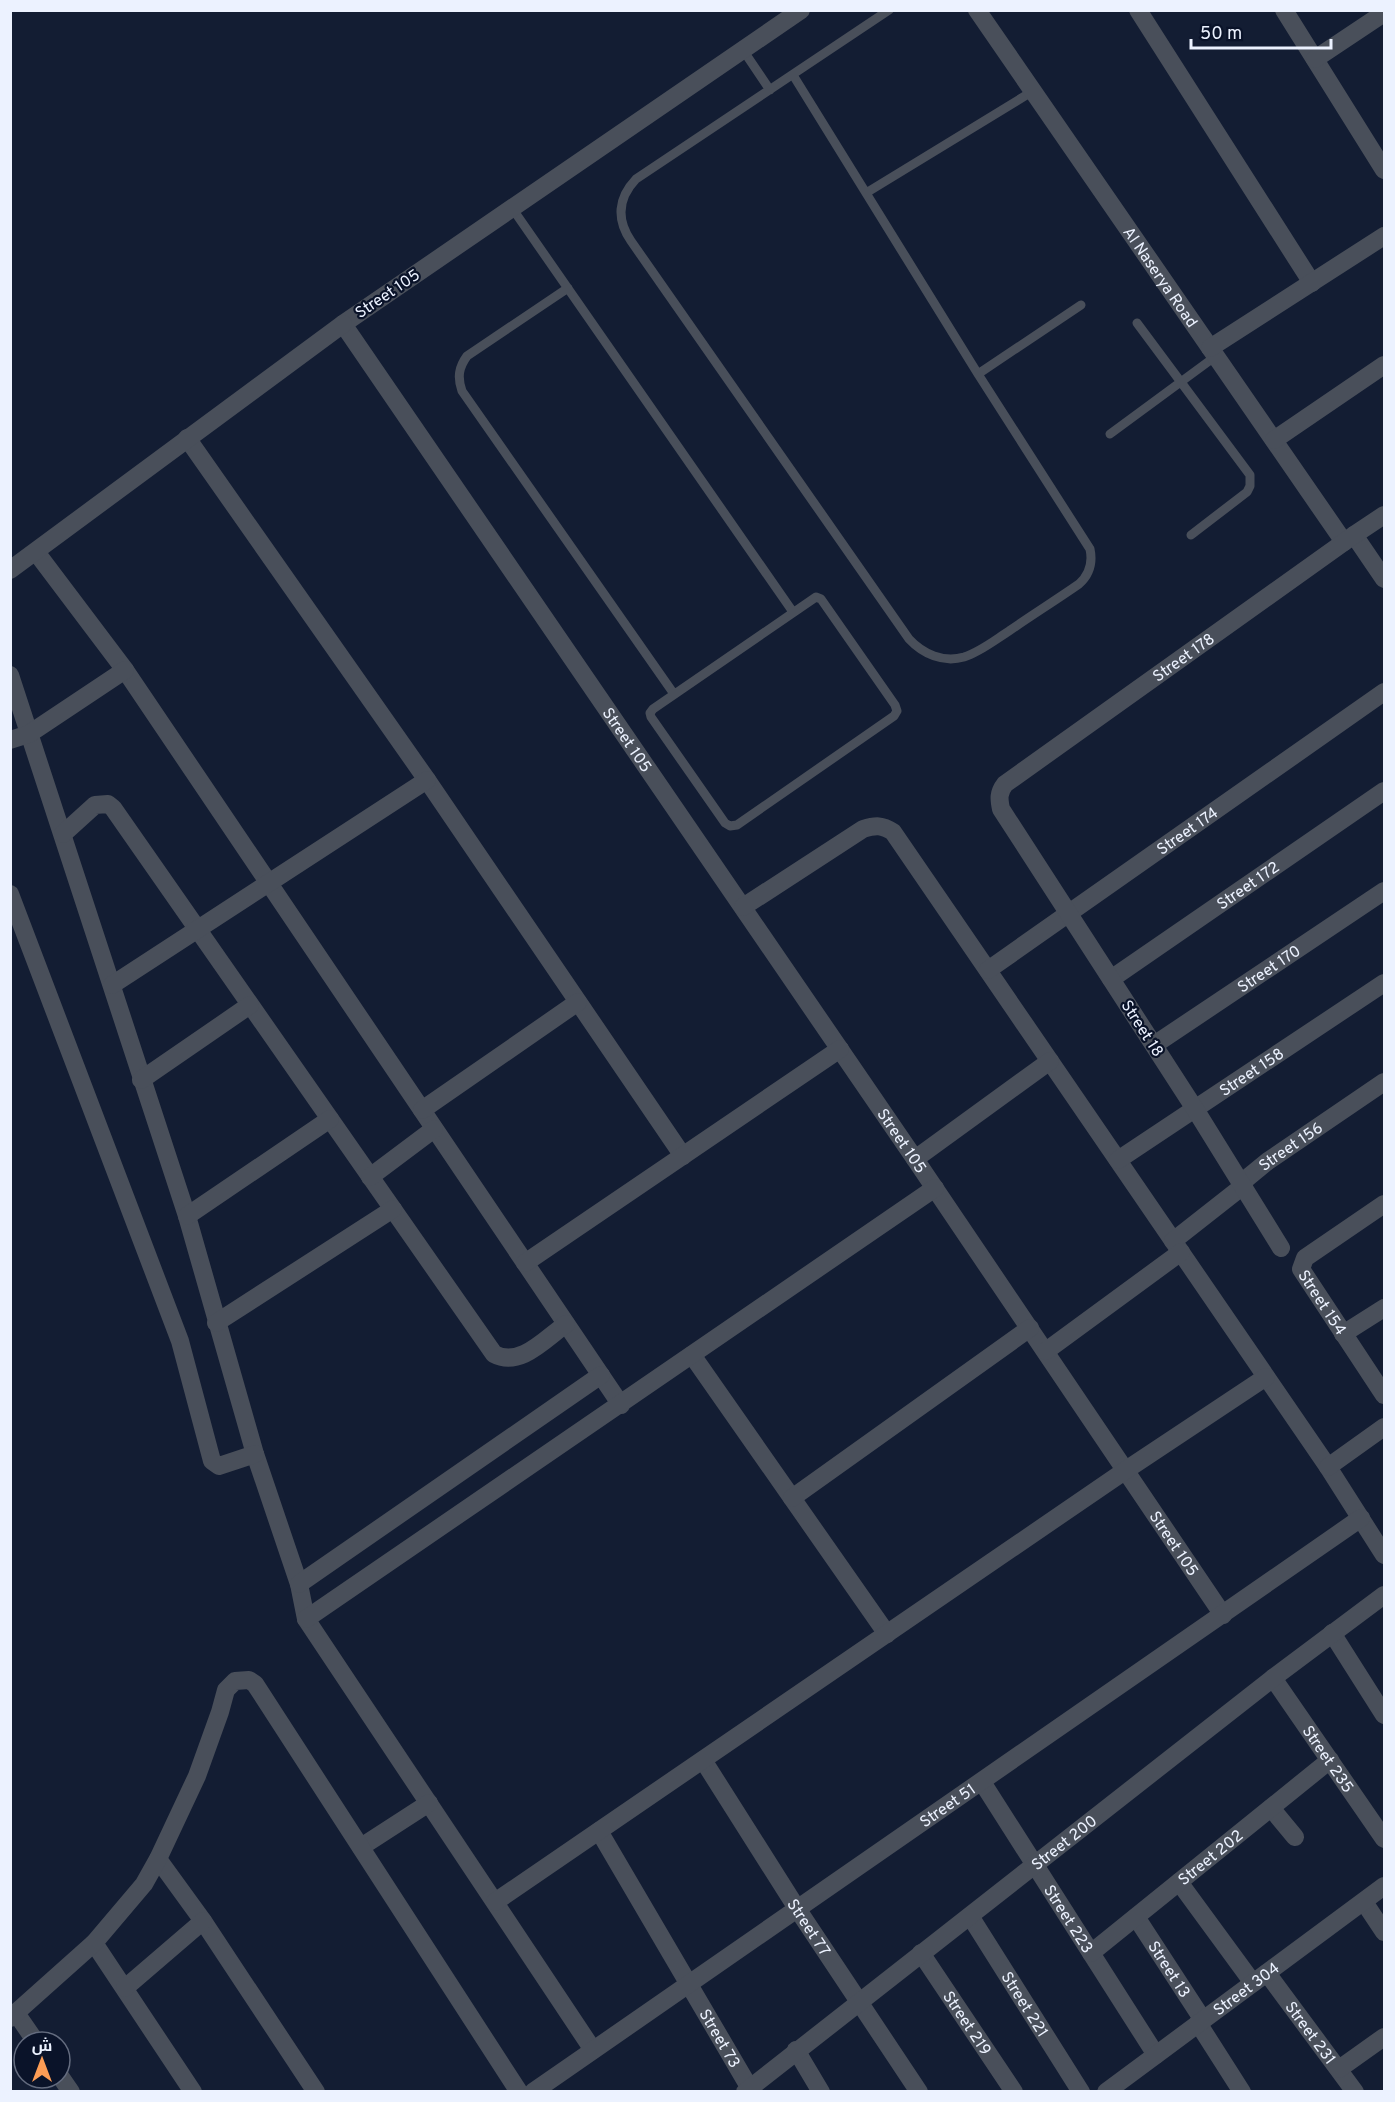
<svg xmlns="http://www.w3.org/2000/svg" width="1395" height="2102" viewBox="0 0 1395 2102" font-family="Overpass,Cairo,sans-serif">
  <rect width="100%" height="100%" fill="#131d33"/>
  <g fill="none" stroke-linecap="round" stroke-linejoin="round">
    <path stroke="#494f5a" stroke-width="9" d="M743 50 770 90
      M793 75 978 374 1090 549C1093 563 1090 574 1079 584 1056 600 1032 615 1009 631 995 640 980 652 964 657 943 663 923 654 909 639L631 241C616 219 618 198 636 179L889 10
      M866 193 1033 91
      M512 208 793 612
      M568 288 467 356C459 367 457 377 462 391L674 694
      M1137 323 1250 475V486L1247 492 1191 535
      M978 374 1081 305
      M1110 434 1216 356
      M816 597 821 599 895 705 897 711 894 716 737 825 730 826 725 823 651 717 650 713 653 709Z"/>
    <g stroke="#494f5a" stroke-width="18">
      <path id="s1" d="M801 10 343 324 915 1159 1223 1615"/>
      <path id="s2" d="M977 10 1344 542"/>
      <path d="M1138 10 1312 283"/>
      <path d="M1284 10 1384 170"/>
      <path d="M1315 59 1384 13"/>
      <path d="M1210 348 1384 236"/>
      <path d="M187 438 427 780 683 1156"/>
      <path d="M1274 440 1384 365"/>
      <path d="M1354 535 1384 579"/>
      <path d="M36 552 125 670 621 1405"/>
      <path d="M10 570 343 324"/>
      <path d="M10 675 187 1216 255 1454 299 1584 306 1619 593 2050"/>
      <path d="M10 740 29 734 125 670"/>
      <path d="M63 834 95 805 108 804 113 808 494 1354C520 1368 545 1339 566 1324"/>
      <path d="M10 894 180 1341 212 1461 219 1466 255 1454"/>
      <path d="M743 907 863 829C876 825 882 825 893 832L1328 1467 1384 1555"/>
      <path id="s3" d="M988 970 1384 692"/>
      <path id="s4" d="M1111 979 1384 791"/>
      <path d="M112 985 427 780"/>
      <path id="s5" d="M1154 1045 1384 891"/>
      <path d="M141 1080 250 1005"/>
      <path d="M422 1110 578 1002"/>
      <path d="M915 1159 1050 1061"/>
      <path id="s6" d="M1118 1160 1384 983"/>
      <path d="M370 1177 434 1129"/>
      <path id="s7" d="M1384 1204 1305 1258 1301 1269 1384 1395"/>
      <path d="M187 1216 330 1119"/>
      <path id="s8" d="M1173 1241 1243 1186 1246 1179 1268 1161 1384 1082"/>
      <path id="s9" d="M1281 1248 1195 1109 1001 809C999 799 998 793 1005 784L1354 535 1384 515"/>
      <path d="M525 1263 840 1049"/>
      <path d="M216 1323 393 1209"/>
      <path d="M1343 1334 1384 1308"/>
      <path d="M1046 1351 1181 1252"/>
      <path d="M692 1355 887 1634"/>
      <path d="M1328 1467 1384 1427"/>
      <path d="M792 1498 1030 1328"/>
      <path d="M299 1584 601 1375"/>
      <path d="M306 1619 935 1188"/>
      <path d="M1332 1633 1384 1715"/>
      <path id="s10" d="M1273 1678 1384 1839"/>
      <path id="s11" d="M703 1760 798 1910 919 2092"/>
      <path id="s12" d="M982 1782 1156 2055"/>
      <path d="M1271 1808 1295 1837"/>
      <path id="s13" d="M599 1831 752 2092"/>
      <path d="M361 1847 429 1803"/>
      <path d="M158 1859 203 1921 316 2092"/>
      <path d="M1179 1882 1253 1983"/>
      <path d="M495 1902 1126 1470 1266 1377"/>
      <path d="M1364 1902 1384 1932"/>
      <path id="s14" d="M970 1916 1081 2092"/>
      <path id="s15" d="M1136 1917 1203 2020"/>
      <path d="M94 1943 193 2092"/>
      <path id="s16" d="M921 1953 1014 2092"/>
      <path id="s17" d="M1091 1953 1330 1760"/>
      <path id="s18" d="M1267 1973 1355 2092"/>
      <path d="M125 1988 203 1921"/>
      <path d="M16 2013 36 2042"/>
      <path d="M10 2018 94 1943 144 1884 158 1859 197 1776 220 1712 226 1690 235 1681 249 1680 255 1684 519 2092"/>
      <path d="M1198 2023 1242 2092"/>
      <path d="M796 2050 821 2092"/>
      <path d="M1339 2069 1384 2037"/>
      <path d="M60 2076 71 2092"/>
      <path id="s19" d="M533 2092 1361 1518"/>
      <path id="s20" d="M745 2092 1273 1678 1384 1595"/>
      <path id="s21" d="M1106 2092 1384 1886"/>
    </g>
  </g>
  <g text-anchor="middle" stroke-width="4.5" stroke-linejoin="round" paint-order="stroke">
    <g font-size="16" fill="#ecf2ff" stroke="#0a1329">
      <text dy="6" stroke="none"><textPath href="#s2" startOffset="324">Al Naserya Road</textPath></text>
      <text transform="translate(387 293) rotate(-34)" y="6">Street 105</text>
      <text dy="6" stroke="none"><textPath href="#s9" startOffset="766">Street 178</textPath></text>
      <text dy="6" stroke="none"><textPath href="#s1" startOffset="1059">Street 105</textPath></text>
      <text dy="6" stroke="none"><textPath href="#s3" startOffset="243">Street 174</textPath></text>
      <text dy="6" stroke="none"><textPath href="#s4" startOffset="166">Street 172</textPath></text>
      <text dy="6" stroke="none"><textPath href="#s5" startOffset="138">Street 170</textPath></text>
      <text transform="translate(1143 1028) rotate(57)" y="6">Street 18</text>
      <text dy="6" stroke="none"><textPath href="#s6" startOffset="160">Street 158</textPath></text>
      <text dy="6" stroke="none"><textPath href="#s1" startOffset="1545">Street 105</textPath></text>
      <text dy="6" stroke="none"><textPath href="#s8" startOffset="152">Street 156</textPath></text>
      <text dy="6" stroke="none"><textPath href="#s7" startOffset="147">Street 154</textPath></text>
      <text dy="6" stroke="none"><textPath href="#s1" startOffset="2031">Street 105</textPath></text>
      <text dy="6" stroke="none"><textPath href="#s10" startOffset="98">Street 235</textPath></text>
      <text dy="6" stroke="none"><textPath href="#s19" startOffset="504">Street 51</textPath></text>
      <text dy="6" stroke="none"><textPath href="#s20" startOffset="405">Street 200</textPath></text>
      <text dy="6" stroke="none"><textPath href="#s17" startOffset="153">Street 202</textPath></text>
      <text dy="6" stroke="none"><textPath href="#s12" startOffset="162">Street 223</textPath></text>
      <text dy="6" stroke="none"><textPath href="#s11" startOffset="198">Street 77</textPath></text>
      <text dy="6" stroke="none"><textPath href="#s15" startOffset="62">Street 13</textPath></text>
      <text dy="6" stroke="none"><textPath href="#s21" startOffset="174">Street 304</textPath></text>
      <text dy="6" stroke="none"><textPath href="#s14" startOffset="104">Street 221</textPath></text>
      <text dy="6" stroke="none"><textPath href="#s16" startOffset="84">Street 219</textPath></text>
      <text dy="6" stroke="none"><textPath href="#s18" startOffset="74">Street 231</textPath></text>
      <text dy="6" stroke="none"><textPath href="#s13" startOffset="240">Street 73</textPath></text>
    </g>
  </g>
  <rect width="1395" height="2102" fill="none" stroke="#ecf2ff" stroke-width="24"/>
  <g transform="translate(42 2060)"><circle r="28" fill="#0a1329" stroke="#646c7f" stroke-width="1.5"/>
  <path d="M0-4.5L10 22L0 15L-10 22Z" fill="#fd9d55"/>
  <text y="-9" font-size="16" font-weight="bold" text-anchor="middle" fill="#ecf2ff">ش</text>
  </g>
  <path d="M1191 39v9h140v-9" fill="none" stroke="#ecf2ff" stroke-width="3"/>
  <text x="1200" y="39" font-size="18" fill="#ecf2ff" stroke="#0a1329" stroke-width="4.5" paint-order="stroke">50 m</text>
</svg>
